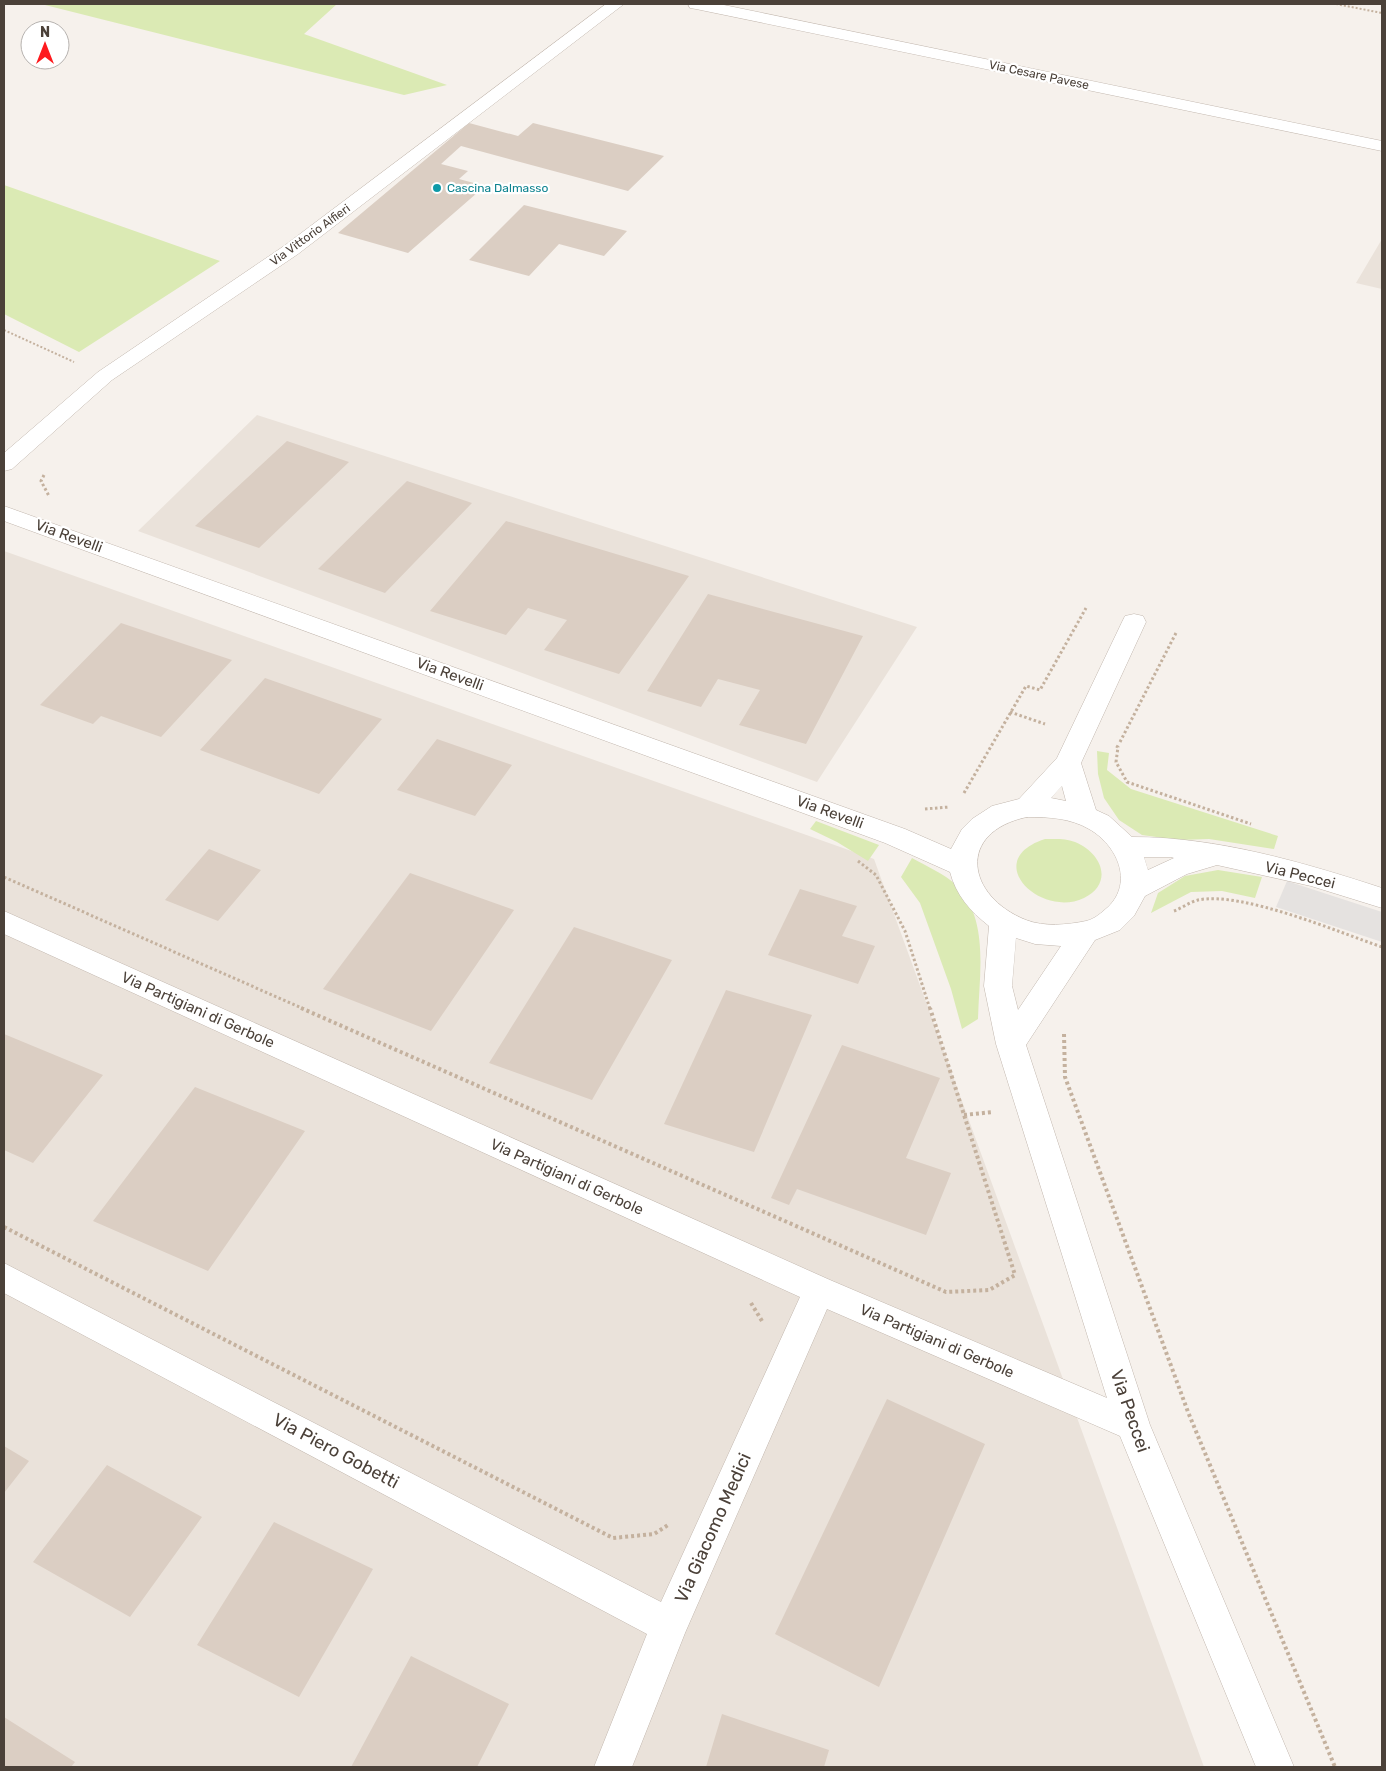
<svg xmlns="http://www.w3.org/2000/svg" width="1386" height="1771" viewBox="0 0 1386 1771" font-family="Rubik,sans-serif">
  <rect width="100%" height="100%" fill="#f6f1ec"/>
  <path fill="#eae2da" d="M1382 239V289L1356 283Z
    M257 415 917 627 817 782 138 531Z
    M4 551 874 859 1204 1767H4Z"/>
  <path fill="#dbeab4" d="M41 4H337L304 34 447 85 404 95Z
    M4 185 220 261 79 352 4 314Z
    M1097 751 1109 753 1107 770 1131 789 1278 836 1274 849 1209 839 1178 840 1142 835 1119 820 1104 798 1098 774Z
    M816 821 879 845 868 861 837 842 810 829Z
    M1045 839C1055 839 1065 838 1075 842 1102 853 1114 883 1084 898 1040 919 980 860 1045 839Z
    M912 858C926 866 945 874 956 885 990 919 979 976 978 1019L962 1029 951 989 920 903 901 877Z
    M1218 870 1262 877 1255 898 1222 891 1191 892 1151 913 1158 893 1185 876Z"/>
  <path fill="#e5e2e0" d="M1287 881 1382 912V942L1276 907Z"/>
  <path fill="#dbcec3" d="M469 123 518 136 533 123 664 156 628 191 461 146 441 164 468 171 459 179 485 186 408 253 338 233Z
    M524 205 627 231 604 256 559 244 529 276 469 260Z
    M287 441 349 462 259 548 195 526Z
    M407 481 472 503 385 593 318 569Z
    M506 521 689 576 619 674 544 650 567 620 528 608 506 635 430 611Z
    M708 594 863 636 806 744 739 725 760 690 718 679 701 707 647 691Z
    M121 623 232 660 161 737 101 716 93 724 40 705Z
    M265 678 382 719 319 794 200 750Z
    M437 739 512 765 475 816 397 790Z
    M209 849 261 870 218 921 165 900Z
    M410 873 514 910 431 1031 323 989Z
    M800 889 857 906 842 936 875 946 858 984 768 955Z
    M574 927 672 960 592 1100 489 1063Z
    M726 990 812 1015 754 1152 664 1124Z
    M4 1034 103 1075 33 1163 4 1150Z
    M842 1045 940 1078 906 1158 951 1173 926 1235 797 1189 789 1205 771 1198Z
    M195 1087 305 1131 208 1271 93 1221Z
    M887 1399 985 1444 879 1687 775 1634Z
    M4 1446 29 1461 4 1493Z
    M107 1465 202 1517 130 1617 33 1562Z
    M274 1522 373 1569 299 1697 197 1645Z
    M411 1656 509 1704 477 1767H351Z
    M722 1714 829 1750 824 1767H706Z
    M4 1717 75 1762 71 1767H4Z"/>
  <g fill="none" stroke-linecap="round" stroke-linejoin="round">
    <g stroke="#c2b7ae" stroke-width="1">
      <path id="minor" d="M606 4H624L298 254 112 380 12 469 4 471V453L98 372 284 246Z
        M688 4H719L1382 141V151L696 9 690 8Z
        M4 506 905 829 951 849 962 829 972 819 992 806 1019 799 1057 758 1122 622 1125 616 1134 614 1143 616 1146 622 1081 763 1096 810 1109 816 1132 837C1217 837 1302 862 1382 888V908L1311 886 1217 865 1187 874 1145 896 1134 916 1120 930 1095 940 1026 1045 1150 1425 1294 1767H1256L1120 1436 827 1309 685 1633 632 1767H594L647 1634 4 1293V1263L661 1602 800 1297 4 934V911L830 1280 1107 1398 996 1044 984 986 989 926C970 911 956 895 950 872L885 843 4 521ZM1062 786 1066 801 1051 798ZM1027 817C1049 817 1070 818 1089 829 1117 845 1134 882 1108 907 1101 913 1095 919 1086 921 1067 925 1044 927 1026 920 966 896 956 832 1027 817ZM1144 857H1171L1174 858 1148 870ZM1016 938 1035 944 1061 946 1018 1010 1012 986Z"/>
    </g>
    <path stroke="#c4b19e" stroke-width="2" stroke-dasharray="2 2" stroke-linecap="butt" d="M1336 4 1382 13
      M4 330 74 362"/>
    <path stroke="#c4b19e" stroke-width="3" stroke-dasharray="2.5 2.5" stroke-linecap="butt" d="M44 475 41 481 49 496
      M1010 712 1045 724
      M1120 742 1177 631
      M1116 746 1118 747 1116 762 1127 782 1251 824
      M964 793 1026 686 1040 690 1086 608
      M925 809 949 807
      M858 861 876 875 905 931 930 1009
      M4 877 304 1009
      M1174 911C1182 908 1190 902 1198 900 1242 891 1338 932 1382 947"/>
    <path stroke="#c4b19e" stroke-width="4" stroke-dasharray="3 3" stroke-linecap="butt" d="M301 1008 946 1292 989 1290 1015 1275 930 1008
      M1064 1034 1065 1077 1188 1412 1335 1767
      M964 1115 993 1112
      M4 1227 613 1538 654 1534 668 1525
      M751 1303 762 1321"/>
    <use href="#minor" fill="#fff" fill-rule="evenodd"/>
  </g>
  <circle fill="#0f9aa8" stroke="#fff" stroke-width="2" cx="437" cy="188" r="5"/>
  <g text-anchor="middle" stroke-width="4.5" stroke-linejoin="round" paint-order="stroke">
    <g font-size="12" fill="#4b4139" stroke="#fff">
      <text transform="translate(1039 75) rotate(12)" y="4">Via Cesare Pavese</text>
      <text transform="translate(310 235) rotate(-36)" y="4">Via Vittorio Alfieri</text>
    </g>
    <g font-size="12" fill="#0d838f" stroke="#fff" text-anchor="start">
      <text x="447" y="192">Cascina Dalmasso</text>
    </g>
    <g font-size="15" fill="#4b4139" stroke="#fff">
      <text transform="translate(69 536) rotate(20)" y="5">Via Revelli</text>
      <text transform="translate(450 674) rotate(20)" y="5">Via Revelli</text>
      <text transform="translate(830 812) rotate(20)" y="5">Via Revelli</text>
      <text transform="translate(1300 875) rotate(14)" y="5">Via Peccei</text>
      <text transform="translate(198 1010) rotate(24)" y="5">Via Partigiani di Gerbole</text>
      <text transform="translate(567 1177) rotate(24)" y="5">Via Partigiani di Gerbole</text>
      <text transform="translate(937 1341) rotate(23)" y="5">Via Partigiani di Gerbole</text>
    </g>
    <g font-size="18" fill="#4b4139" stroke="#fff">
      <text transform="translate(1130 1411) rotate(71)" y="6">Via Peccei</text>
      <text transform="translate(336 1451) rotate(28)" y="6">Via Piero Gobetti</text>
      <text transform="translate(713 1528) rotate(-66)" y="6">Via Giacomo Medici</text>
    </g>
  </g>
  <rect width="1386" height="1771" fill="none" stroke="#4b4139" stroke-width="10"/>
  <g transform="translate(45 45)"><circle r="24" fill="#ffffff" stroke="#b7b3b0"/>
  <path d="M0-4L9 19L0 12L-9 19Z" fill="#fe1a1e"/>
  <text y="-8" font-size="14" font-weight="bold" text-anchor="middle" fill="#4b4139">N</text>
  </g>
</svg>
